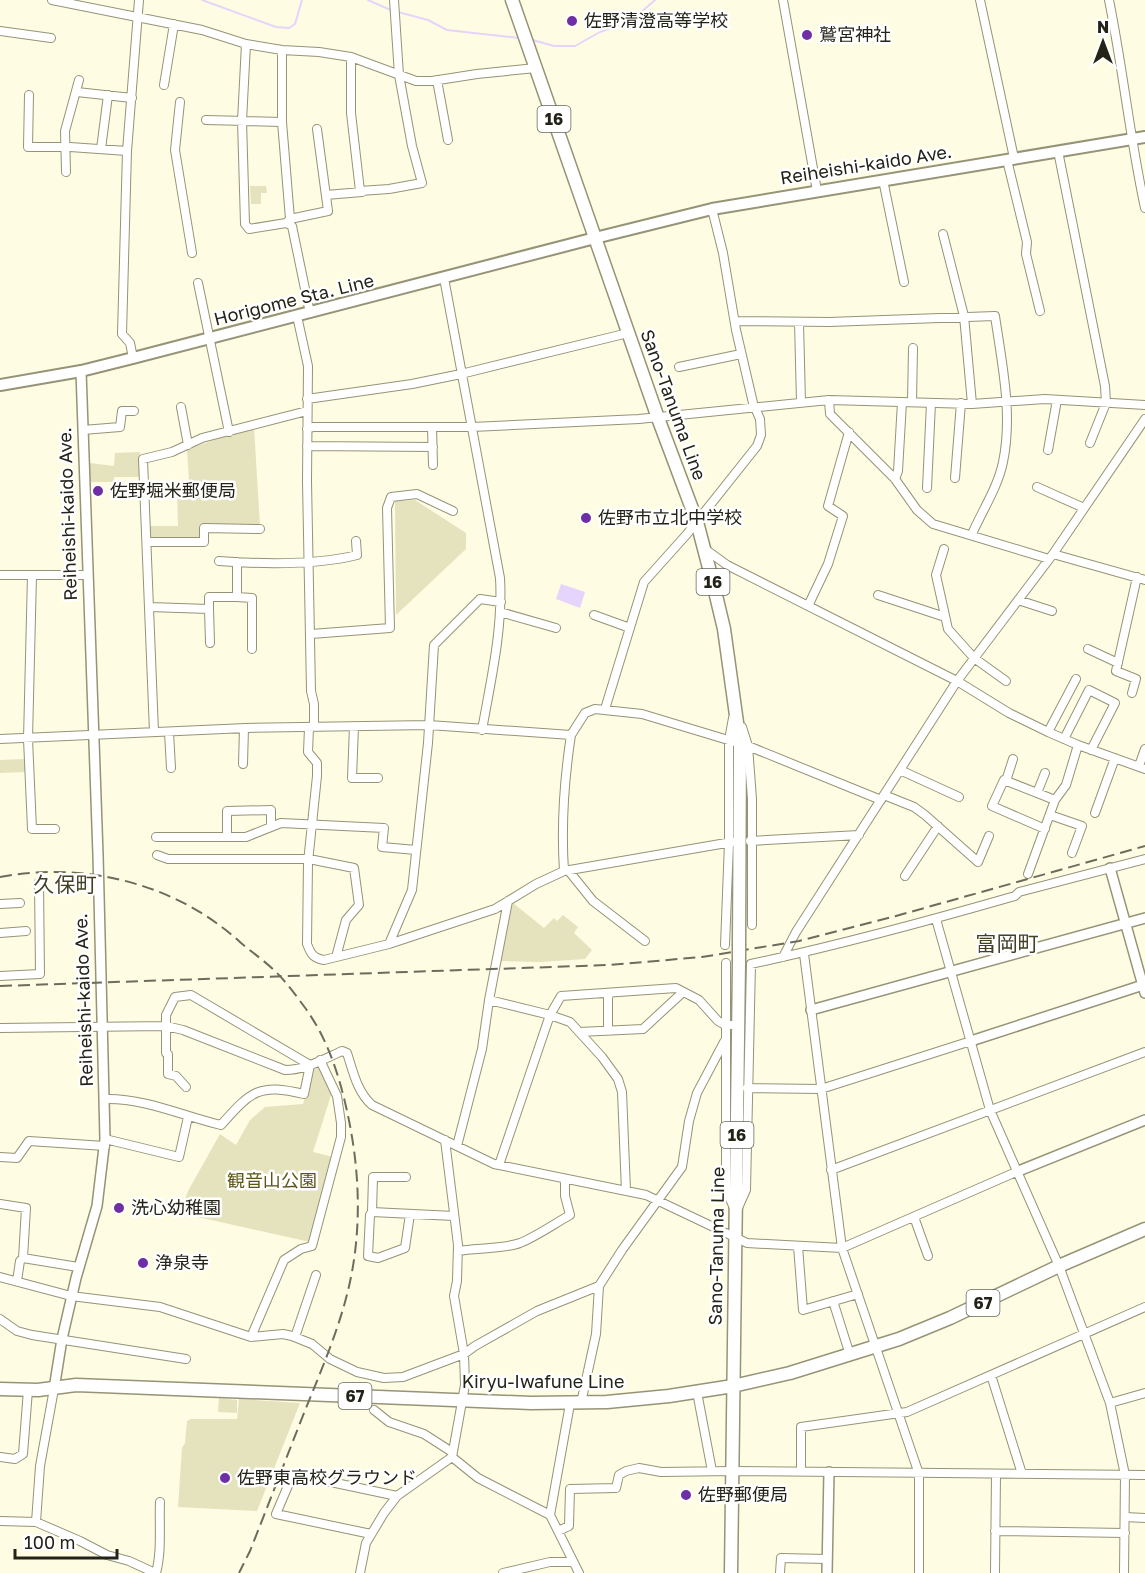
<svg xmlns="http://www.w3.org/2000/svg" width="1145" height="1573" viewBox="0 0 1145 1573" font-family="'Golos Text','Noto Sans JP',sans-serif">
  <rect width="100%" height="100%" fill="#fefce3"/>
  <path fill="#e5e2be" d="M250 186H266L267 193H261V204H251Z
    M254 427 260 526H202V539L149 540V526H178L177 488 189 481 187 449Z
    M140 452 142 477H114V482H90V463L114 466 115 453Z
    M415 500 466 533V549L396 615 395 501Z
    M26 759V772L0 773V760Z
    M513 903 544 928 554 918 557 921 563 915 578 927 574 933 592 950 585 959 540 962 499 961 510 907Z
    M321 1066 332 1092 313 1152 333 1157 310 1242 180 1213 188 1191 220 1134 236 1145 250 1120 265 1107 303 1104 313 1069Z
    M219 1398 237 1400V1413L218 1412Z
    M239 1399 300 1403 257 1511 178 1507 182 1448 185 1443 187 1421 191 1419H237Z"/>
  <path fill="#e5d4fb" d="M561 584 585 592 580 608 556 599Z"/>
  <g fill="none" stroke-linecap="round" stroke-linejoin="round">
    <path stroke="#e5d4fb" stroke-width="2" d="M202 0 276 27 289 28 295 24 302 0
      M368 0 393 11
      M398 12 428 20 447 30 520 38
      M529 39 554 46H575L600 32 631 21 655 0"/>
    <g stroke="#969377" stroke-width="10">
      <path id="minor" d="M52 0 202 30 246 44 282 50 319 52 351 57 416 81H432L477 74 536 68
        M783 0 817 191
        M980 0 1014 158
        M1109 0C1123 69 1130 139 1145 208
        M0 31 51 38
        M246 44 242 121 245 224 249 229 286 223
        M282 50V122L290 219 286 223
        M351 57V113L360 191 389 189 422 183 412 146 399 75 394 0
        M437 80 448 140
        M164 85 174 24
        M77 92 132 98
        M29 95 28 147H70L127 151
        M180 102 175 150 192 253
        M206 120 282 122
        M101 149 108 95
        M1058 151 1105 386 1106 403 1090 443
        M1007 160 1027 242 1026 254 1040 311
        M66 172 65 131 79 80
        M883 180 904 282
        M326 195 362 192
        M290 219 328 211 317 129
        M286 223 292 226 310 313
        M943 234 964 316 972 404
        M444 278 500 578C503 628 491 680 482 730
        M198 283 229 432
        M297 316 308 366 307 481 311 691 314 704V727
        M735 321 829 322 995 316C1002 364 1013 414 1003 462 998 487 982 511 972 534
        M799 322 801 402
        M133 358 130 343 122 334 127 151 139 0
        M679 367 741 354
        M307 399 412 384 461 374 628 333
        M829 400 830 414 895 479 917 510 933 524 1049 559
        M912 402 913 348
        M181 407 188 445
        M432 427 433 465
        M307 429 313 427H472L639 419 829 400 972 404 1045 399 1145 405
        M83 430 120 427 122 411H134
        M307 446 433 447
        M1048 450 1057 400
        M955 478 961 403
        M895 479 898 471 902 402
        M1037 487 1084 508
        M927 488 931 403
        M147 542H204V528L260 529
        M705 549 727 565 957 681 1009 713 1048 732 1078 745 1145 769
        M944 549 936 575 948 629 974 658 1006 681
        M1053 554 1145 580
        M219 561C260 564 317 565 357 555L356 541
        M0 575H88
        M32 575 28 739 32 829H55
        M878 595 945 617
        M237 597 252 598V649
        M1018 600 1052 611
        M808 606 828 564 843 516 828 506 849 432
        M149 607 209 609V597H237V562
        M209 609 210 643
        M500 612 556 628
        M594 615 630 628
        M311 634 390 628 387 508 391 497 417 494 453 511
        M1088 649 1118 663
        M1132 693 1136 679 1116 671 1137 577
        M605 709 644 582 687 534 757 446 761 435 760 419 753 403 736 330 723 253 712 209
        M354 726 352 778H378
        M742 727 748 746 752 799V925
        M309 728 308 752 317 763V776L308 862 307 944C311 954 313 958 324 960L389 944 495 909 536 884 564 871 732 842
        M154 732 143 459 172 452 202 438 307 411
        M169 732 171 768
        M1048 732 1076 679
        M0 739 246 728 429 725 571 735 585 713 595 709 642 714 748 746 881 800
        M1064 739 1089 690 1115 703 1091 750
        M243 764 244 728
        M1139 766 1145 749
        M900 770 959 797
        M1006 781 1013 759
        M1037 793 1045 773
        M884 795 914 807 925 815 978 862 989 836
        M1095 813 1115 758
        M1050 815 1082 826 1072 853
        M1045 829 992 806 1004 780 1055 800
        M156 837H246L281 823 384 828 382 847 416 850
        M227 837V811L271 810V827
        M750 841 859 835
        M157 855 168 859H309L354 868 359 905 346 920 336 957
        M568 870 593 901 645 941
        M564 871C561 825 564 781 571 735
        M1028 874 1055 800 1066 785 1078 745
        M905 876 938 826
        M0 904 20 903
        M936 919 990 1110 1059 1266 1110 1403 1125 1475 1124 1573
        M0 933 26 931
        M389 944 412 890 428 743 434 645 480 599 501 602
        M725 945 729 843V740L733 718
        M804 954 842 1248 919 1474V1573
        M783 957 796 932 957 681 1053 554 1145 419
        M726 963V1190L734 1208
        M0 976 40 974 39 882
        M608 993V1031
        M489 1000 550 1015 570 1022 602 1057 618 1079 622 1092 626 1191
        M0 1028 166 1026 183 1030 285 1070C305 1070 324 1059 342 1051L347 1053C353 1071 357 1092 372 1105L494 1164 646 1195 747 1243 842 1248 1016 1172
        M579 1032 643 1029 683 992
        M747 1088 821 1089 971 1041
        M105 1099C145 1098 183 1116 221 1125 251 1091 259 1083 304 1094L310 1065 191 995 175 997 166 1015V1053L168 1054V1074L176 1076 186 1087
        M105 1139 179 1157 188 1117
        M445 1140 458 1245 457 1281 454 1296 464 1354 465 1385 452 1457 478 1478 550 1515 579 1573
        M457 1146 482 1049 489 1000 508 901
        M0 1157 17 1158 29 1141 105 1146
        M499 1165 550 1015 561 996 676 988 699 1000 718 1021 725 1025H731
        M831 1170 1145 1052
        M0 1204 26 1208 23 1258 20 1261 17 1281
        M738 1208 746 1190 751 964C840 945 928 921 1015 896L1019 892 1145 859
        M372 1212 373 1177H406
        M410 1214 405 1248 378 1258 368 1256 370 1215 372 1212 454 1216
        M914 1217 928 1256
        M798 1246 803 1310 858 1294
        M458 1251C476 1248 504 1249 520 1243 537 1236 554 1224 570 1215L565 1196V1179
        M23 1258 78 1267
        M0 1277 71 1296 160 1307 251 1337 283 1334 292 1336 312 1344 330 1359 357 1372 384 1378 403 1377 464 1354 475 1346 537 1311 599 1286
        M833 1301 850 1355
        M0 1319 17 1331 32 1335 186 1359
        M251 1337 284 1260 301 1249 312 1246 341 1137V1123L337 1096 320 1060
        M295 1337 316 1275
        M991 1375 1022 1474
        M697 1392 712 1471
        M581 1403 596 1334 599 1286 622 1250 682 1167 689 1121 697 1093 724 1042
        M1110 1403 1145 1393
        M374 1410 389 1422 424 1434 452 1452
        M0 1457 15 1459 23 1454 28 1390
        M801 1471V1427L907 1412 1145 1307
        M550 1515 570 1404
        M1125 1517 1145 1518
        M0 1521 36 1522 80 1541 107 1555 129 1561 155 1573
        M36 1522 40 1466 54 1389
        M558 1531 569 1526 570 1489 616 1488 619 1475 626 1471 639 1468 661 1472 732 1471 1145 1475
        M995 1531 1125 1533
        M371 1534 276 1514 293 1474 397 1496
        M156 1573C162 1551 159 1525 160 1502
        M360 1573 366 1543 384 1513 397 1496 452 1457
        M503 1573 550 1562H573
        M780 1573 781 1558 827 1559
        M995 1573 996 1474"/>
    </g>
    <g stroke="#969377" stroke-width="12">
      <path id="tertiary" d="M1110 868 1145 993
        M811 1010 1145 918
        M971 1041 1143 985
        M1016 1172 1145 1120
        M54 1389 62 1339 76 1278 97 1206 105 1139 98 855 81 371
        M827 1573 829 1472"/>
    </g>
    <g stroke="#969377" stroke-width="14">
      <path id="secondary" d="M0 385 81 371 133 358 595 238 712 209 1145 137"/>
    </g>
    <g stroke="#969377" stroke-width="15">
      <path id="primary" d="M512 0 658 418 697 522 714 587 724 629 740 744 739 944
        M0 1389 38 1390 76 1385 531 1403 607 1402 669 1396 733 1386 790 1373 899 1339 950 1318 1059 1266 1145 1229
        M731 1573 739 962"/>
    </g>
    <use href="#minor" stroke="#fff" stroke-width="8"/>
    <use href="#tertiary" stroke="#fff" stroke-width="9"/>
    <use href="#secondary" stroke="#fff" stroke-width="10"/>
    <use href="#primary" stroke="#fff" stroke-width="12"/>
    <path stroke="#6d6c5c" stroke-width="2" stroke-dasharray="12 6" stroke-linecap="butt" d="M0 877C86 861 177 884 241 943 253 953 266 962 277 973 288 984 297 997 306 1009 328 1040 339 1075 347 1111 359 1165 362 1222 351 1277 342 1322 323 1366 306 1408 287 1456 269 1503 250 1551L239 1573
      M0 986 609 965 702 957 799 941 896 916 1145 846"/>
    <g stroke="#969377" stroke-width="15" stroke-linecap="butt">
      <path id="primary-bridge" d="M739 962V944"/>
    </g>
    <use href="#primary-bridge" stroke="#fff" stroke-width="12"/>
  </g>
  <g fill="#6e2ea4" stroke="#fff" stroke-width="2">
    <circle cx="572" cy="21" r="6"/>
    <circle cx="807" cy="35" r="6"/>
    <circle cx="98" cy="491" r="6"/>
    <circle cx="586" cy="518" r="6"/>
    <circle cx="119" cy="1208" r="6"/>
    <circle cx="143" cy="1263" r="6"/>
    <circle cx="225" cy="1478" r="6"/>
    <circle cx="686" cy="1495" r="6"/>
  </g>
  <g text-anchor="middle" stroke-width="5" stroke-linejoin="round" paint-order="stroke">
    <g fill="#fff" stroke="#66655d" stroke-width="1.5">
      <rect x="537.5" y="106" width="33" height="26" rx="4.5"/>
      <rect x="696.5" y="569" width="33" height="26" rx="4.5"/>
      <rect x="720.5" y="1122" width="33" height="26" rx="4.5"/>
      <rect x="966.5" y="1290" width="33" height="26" rx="4.5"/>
      <rect x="338.5" y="1383" width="33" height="26" rx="4.5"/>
    </g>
    <g font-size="16" font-weight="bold" fill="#242318">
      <text x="554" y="125">16</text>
      <text x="713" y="588">16</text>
      <text x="737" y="1141">16</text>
      <text x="983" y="1309">67</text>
      <text x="355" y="1402">67</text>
    </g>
    <g font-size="18" fill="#242318" stroke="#fff" text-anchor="start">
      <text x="584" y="27">佐野清澄高等学校</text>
      <text x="819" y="41">鷲宮神社</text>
      <text x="110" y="497">佐野堀米郵便局</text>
      <text x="598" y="524">佐野市立北中学校</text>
      <text x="131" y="1214">洗心幼稚園</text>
      <text x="155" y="1269">浄泉寺</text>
      <text x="237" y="1484">佐野東高校グラウンド</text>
      <text x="698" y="1501">佐野郵便局</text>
    </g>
    <g font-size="18" fill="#242318" stroke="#fff">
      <text transform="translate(866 165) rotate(-9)" y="6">Reiheishi-kaido Ave.</text>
      <text transform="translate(294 300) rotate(-14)" y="6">Horigome Sta. Line</text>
      <text transform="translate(673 405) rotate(70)" y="6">Sano-Tanuma Line</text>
      <text transform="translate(68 514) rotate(-92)" y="6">Reiheishi-kaido Ave.</text>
      <text transform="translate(84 1000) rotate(-92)" y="6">Reiheishi-kaido Ave.</text>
      <text transform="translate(717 1246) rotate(-89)" y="6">Sano-Tanuma Line</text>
      <text x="543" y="1388">Kiryu-Iwafune Line</text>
    </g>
    <g font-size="18" fill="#5c5619" stroke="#fff">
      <text x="272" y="1187">観音山公園</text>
    </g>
    <g font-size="21" fill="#434026" stroke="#fff">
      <text x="65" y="892">久保町</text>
      <text x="1007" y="951">富岡町</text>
    </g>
  </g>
  <g transform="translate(1103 42)" stroke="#ffffff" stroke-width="4.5" paint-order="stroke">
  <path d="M0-4.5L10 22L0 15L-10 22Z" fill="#242318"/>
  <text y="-9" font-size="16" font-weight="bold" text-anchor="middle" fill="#242318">N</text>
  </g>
  <path d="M15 1549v9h102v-9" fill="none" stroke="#242318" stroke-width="3"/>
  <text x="24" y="1549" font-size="18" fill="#242318" stroke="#ffffff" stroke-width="4.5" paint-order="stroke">100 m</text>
</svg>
